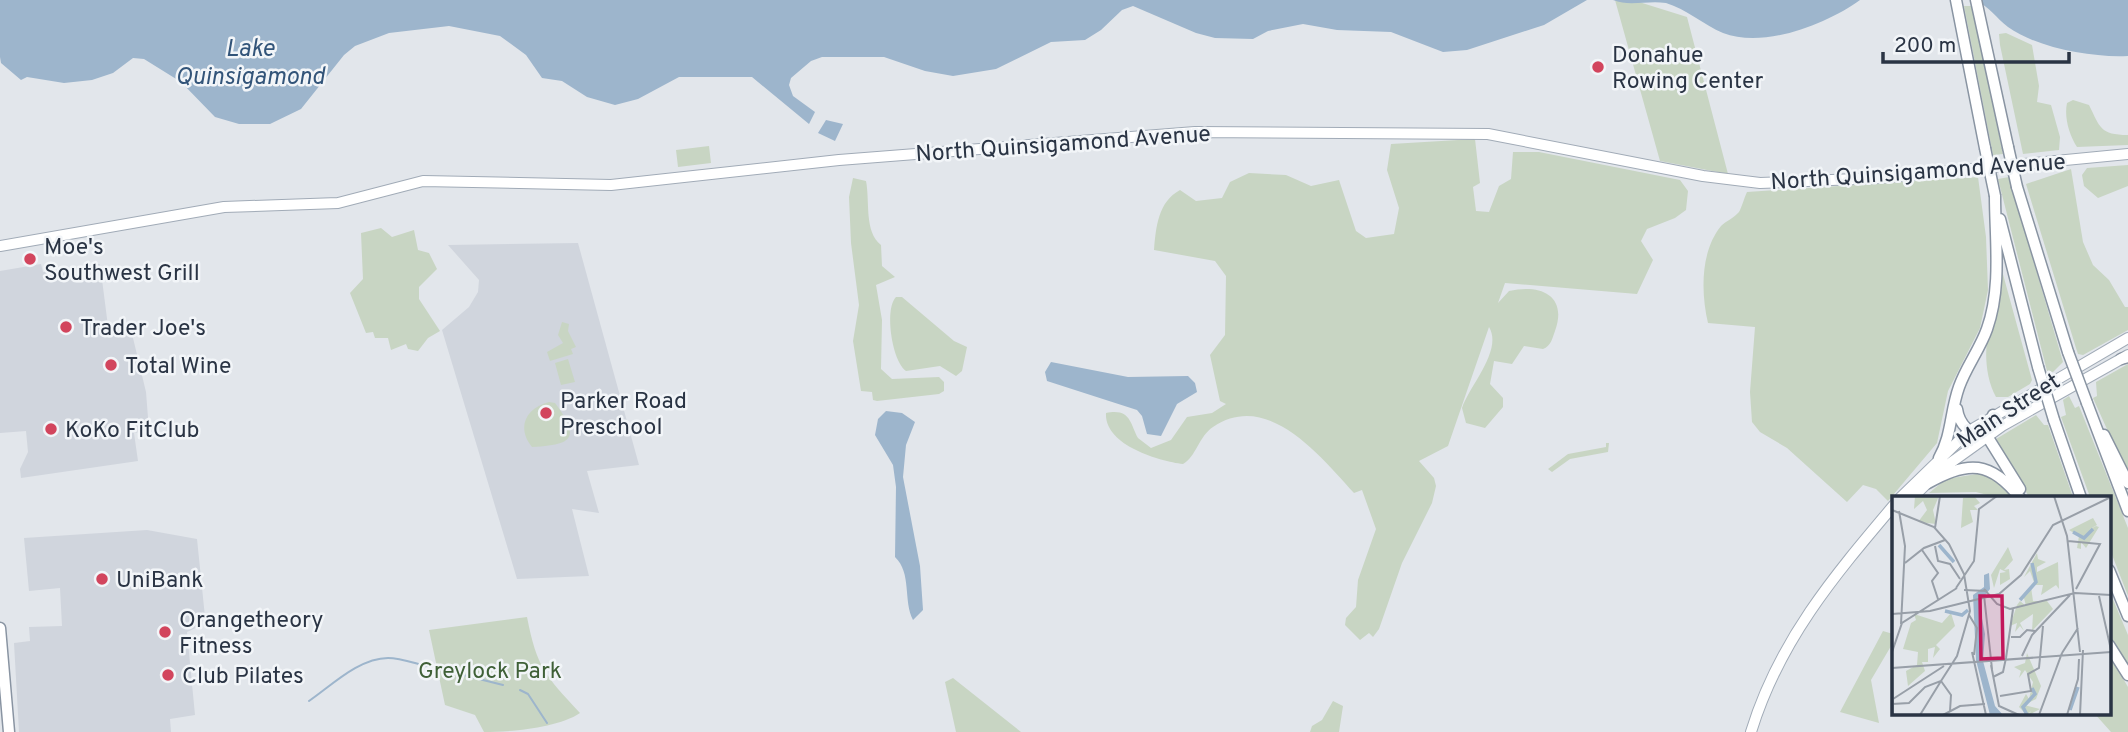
<svg xmlns="http://www.w3.org/2000/svg" width="2128" height="732" viewBox="0 0 2128 732" font-family="Overpass,sans-serif">
  <rect width="100%" height="100%" fill="#e2e6eb"/>
  <path fill="#d0d5dd" d="M578 243 639 465 587 471 599 513 572 509 589 576 517 579 442 330 469 307 478 292 479 280 448 245Z
    M41 264 43 272 100 264 109 334 128 331 133 338 146 392 149 431 134 433 138 461 21 478 20 469 28 452 26 431 0 433V271Z
    M147 530 197 539 205 617 200 626 187 632 195 715 170 719 171 732H19L14 643 30 641 29 627 62 626 60 588 29 591 24 538Z"/>
  <path fill="#c8d5c3" d="M1615 0 1639 2 1687 17 1728 174 1660 161Z
    M1964 6H1972L2003 154 1993 155Z
    M2006 33 2032 45 2039 86 2037 102 2051 105 2060 137 2059 150 2023 154 2000 45 1999 34Z
    M2073 100 2089 105C2100 127 2100 135 2128 135V145L2077 147C2069 135 2064 117 2067 103Z
    M1475 139 1480 183 1473 187 1476 211 1489 212 1499 186 1511 179 1513 152H1539L1680 180 1688 191 1686 210 1675 218 1647 229 1641 241 1653 260 1637 294 1505 283 1498 303 1509 291C1540 284 1568 295 1555 331 1552 339 1551 346 1543 349L1524 346 1512 364 1494 361 1490 384 1503 398V407L1485 428 1466 423 1462 408C1470 385 1503 350 1489 327L1448 446 1419 461 1434 478 1436 486 1432 503 1402 563 1379 629 1373 637 1369 633 1360 640 1345 625 1346 618 1356 607 1358 580 1376 529 1362 490 1354 493C1320 456 1268 390 1213 427 1199 436 1196 457 1183 464 1159 461 1104 445 1106 413 1131 408 1130 424 1138 438L1151 448 1171 440 1187 417 1212 413 1226 404 1220 401 1210 355 1225 335 1226 276 1215 261 1154 250C1156 227 1158 202 1180 190L1196 201 1222 198 1230 182 1249 173 1286 175 1311 186 1339 180 1356 231 1366 238 1394 234 1399 208 1387 170 1391 144Z
    M709 146 711 163 678 167 676 150Z
    M2128 165V186L2098 198 2084 186 2082 175 2087 168Z
    M2071 169 2083 242 2093 265 2109 280 2125 307H2128V330L2083 355 2078 354 2076 348 2026 184Z
    M1978 177 1986 237 1988 290 1980 328 1948 391 1937 443 1888 501 1876 489 1863 485 1847 502 1787 448 1760 432 1752 422 1750 392 1755 327 1708 323C1701 293 1700 252 1721 226 1726 221 1734 218 1739 212 1742 207 1744 198 1747 192Z
    M2009 177 2063 362 2053 372 2047 371 1998 179Z
    M853 178 866 181C870 201 864 232 881 245L882 266 895 277 876 285 882 320 881 369 892 379 939 377 944 382V391L939 394 877 401 873 400 872 392 861 391 853 341 859 305 851 243 849 197Z
    M381 228 392 237 414 230 418 250 429 253 437 269 419 287V299L440 331 428 338 418 351 408 349 406 344 391 350 388 338H375L373 332 366 333 350 293 363 279 361 233Z
    M2001 267 2032 380 2030 384 2008 397H1996C1975 358 1993 308 2001 267Z
    M896 297H902L954 341 967 347 962 371 956 376 940 366 906 371C892 361 884 309 896 297Z
    M562 322 569 324 568 331 576 347 571 349 573 354 550 361 547 352 563 343 558 335Z
    M568 359 575 382 561 385 555 363Z
    M2128 364V476L2093 398 2097 396 2096 382Z
    M2069 396 2075 408 2079 406 2128 528V596L2109 547V498L2090 497 2061 417 2066 415 2063 400Z
    M549 402 555 403C581 438 573 445 532 447 516 427 526 408 549 402Z
    M2036 415 2044 425H2048L2073 497H2029L1996 439Z
    M1606 443H1609L1608 452 1570 459 1552 472 1548 469 1568 454 1606 447Z
    M1983 473 1996 479 2014 497H1995L1976 492 1929 493 1946 479Z
    M2109 590 2128 635V666L2109 635Z
    M527 617C537 668 545 675 580 713 558 728 510 732 484 732L475 715 445 705 429 630Z
    M1883 631 1893 634 1894 641 1871 680 1879 723 1840 712Z
    M2109 655 2128 687V732H2111L2094 713H2109Z
    M953 678 1021 732H956L945 682Z
    M1333 701 1343 706 1339 732H1310L1312 726 1322 720Z"/>
  <path fill="#9db5cc" d="M0 0H1587L1544 25 1467 50 1443 52 1391 32 1337 30 1303 24 1268 31 1253 39 1215 38 1196 33 1133 6 1122 10 1101 30 1085 40 1051 42 996 69 953 76 925 71 884 57H822L811 61 791 78 789 85 793 96 815 112 809 124 752 77H679L638 99 615 105 587 97 562 81 542 78 526 55 500 36 449 26 389 33 355 46 344 55 301 109 270 124H239L215 117 181 82 144 59 133 58 113 73 92 80 64 83 27 77 21 80 1 63 0 57Z
    M1613 0H1860C1827 24 1764 49 1723 33 1704 25 1686 9 1666 3 1647 0 1630 7 1613 0Z
    M1975 0H2128V56C2093 58 2037 48 2008 27 1996 18 1990 7 1975 0Z
    M826 120 843 124 835 141 818 133Z
    M1051 362 1128 377 1188 376 1195 383 1197 392 1177 404 1161 436 1147 434 1142 416 1137 410 1047 381 1045 372Z
    M886 411 902 413 915 422 906 445 903 477 920 566 923 610 913 620C903 601 912 573 895 557L896 487 893 465 875 435 878 419Z"/>
  <g fill="none" stroke-linecap="round" stroke-linejoin="round">
    <path stroke="#9db5cc" stroke-width="2" d="M443 670 503 685
      M520 690 528 694 547 723
      M309 701C331 686 359 658 388 658 400 658 414 663 427 666"/>
    <g stroke="#a1abb7" stroke-width="12">
      <path id="major" d="M0 246 224 207 338 203 423 181 611 185 839 160 1195 132 1488 134 1703 176 1760 183 1879 178 2128 154
        M1900 498 1969 431 2128 338
        M1912 498 1942 469 2002 426 2128 355
        M1751 732C1779 641 1833 577 1894 505"/>
    </g>
    <g stroke="#8994a2" stroke-width="13">
      <path id="highway" d="M1956 0 1985 148
        M1976 0 2008 147
        M2017 187 2068 352
        M2000 219 2038 367
        M2121 359 2128 357
        M2087 403 2128 511
        M1957 409C1959 424 1971 437 1987 436
        M1993 415 1987 436 2020 489
        M2054 420 2081 498
        M2104 435 2128 483
        M1939 458C1952 435 1950 412 1959 387 1966 367 1980 349 1987 329 2002 287 1995 239 1995 196
        M1928 483C1968 460 1991 461 2020 498
        M2109 570 2128 616
        M0 628 9 732
        M2109 645 2128 675"/>
    </g>
    <use href="#major" stroke="#fff" stroke-width="10"/>
    <use href="#highway" stroke="#fff" stroke-width="10"/>
    <g stroke="#8994a2" stroke-width="13" stroke-linecap="butt">
      <path id="highway-bridge" d="M2008 147 2017 187
        M1985 148 1995 196
        M2068 352 2087 403
        M2038 367 2054 420"/>
    </g>
    <use href="#highway-bridge" stroke="#fff" stroke-width="10"/>
  </g>
  <g fill="#d2455d" stroke="#f2f5f8" stroke-width="2.5">
    <circle cx="1598" cy="67" r="7"/>
    <circle cx="30" cy="259" r="7"/>
    <circle cx="66" cy="327" r="7"/>
    <circle cx="111" cy="365" r="7"/>
    <circle cx="546" cy="413" r="7"/>
    <circle cx="51" cy="429" r="7"/>
    <circle cx="102" cy="579" r="7"/>
    <circle cx="165" cy="632" r="7"/>
    <circle cx="168" cy="675" r="7"/>
  </g>
  <g text-anchor="middle" stroke-width="5" stroke-linejoin="round" paint-order="stroke">
    <g font-size="23" fill="#2a3444" stroke="#f2f5f8" text-anchor="start">
      <text x="1612" y="62">Donahue<tspan x="1612" dy="26">Rowing Center</tspan></text>
      <text x="44" y="254">Moe's<tspan x="44" dy="26">Southwest Grill</tspan></text>
      <text x="80" y="335">Trader Joe's</text>
      <text x="125" y="373">Total Wine</text>
      <text x="560" y="408">Parker Road<tspan x="560" dy="26">Preschool</tspan></text>
      <text x="65" y="437">KoKo FitClub</text>
      <text x="116" y="587">UniBank</text>
      <text x="179" y="627">Orangetheory<tspan x="179" dy="26">Fitness</tspan></text>
      <text x="182" y="683">Club Pilates</text>
    </g>
    <g font-size="23" fill="#2a3444" stroke="#f2f5f8">
      <text transform="translate(1063 143) rotate(-4)" y="8">North Quinsigamond Avenue</text>
      <text transform="translate(1918 171) rotate(-4)" y="8">North Quinsigamond Avenue</text>
      <text transform="translate(2008 410) rotate(-33)" y="8">Main Street</text>
    </g>
    <g font-size="23" fill="#3f6037" stroke="#f2f5f8">
      <text x="490" y="678">Greylock Park</text>
    </g>
    <g font-size="24" font-style="italic" fill="#325479" stroke="#f2f5f8">
      <text x="250" y="56">Lake<tspan x="250" dy="28">Quinsigamond</tspan></text>
    </g>
  </g>
  <g transform="translate(1892 496)">
    <rect width="219" height="219" fill="#e2e6eb"/>
    <path d="M23 0H47L41 14 44 28 26 26 35 14 31 5 22 13ZM82 0 88 7 82 10 86 14H78L81 26 69 32 71 2ZM201 22 205 29 196 34 204 30 207 31 194 52 189 46V53L185 52 187 40 177 34ZM116 51 121 64 112 74 117 73 118 83 108 89V77L114 76 108 73 102 92 99 79ZM145 57 146 63 154 66 145 71V76L166 66 167 93 164 89 149 99 151 89H143L138 75 132 81ZM139 91 141 105H155L161 113 140 135 141 118 128 127 132 135 128 130 123 136 125 127 118 130 125 109 128 105 134 110 132 102 129 104ZM59 117 63 130 44 149 48 153 41 162 43 151 36 153V166H30L33 175 16 190 14 175 25 169 26 156 11 153 19 127 24 124 22 118 50 127ZM135 157 149 190 144 203 132 209 148 213 137 219 139 215 135 219 127 211 134 198 137 203 141 186 133 174 127 182 129 175 122 171 133 167Z" fill="#c8d5c3"/>
    <path d="M97 77 98 93 87 107 93 138 91 165 103 210 111 219H98L84 164 81 99 92 91V79Z" fill="#9db5cc"/>
    <path fill="none" stroke="#9db5cc" stroke-width="3.5" d="M181 36 192 42 201 33M47 49 62 66M128 104 144 86 140 67M53 115 70 119 76 114M178 214 186 191M135 219 131 211 143 198 140 192"/>
    <path fill="none" stroke="#989fa8" stroke-width="2" d="M162 0 175 40 188 156M0 14 42 31 57 48 72 78 78 115 65 160 49 185 33 191 17 207 0 208M7 15 13 50 9 128M43 32 48 0M176 45 208 48 184 93M43 50 46 65 58 68 68 83M30 54 46 77 40 85 46 103M13 67 32 52 53 44M64 92 82 65 87 13 105 0M92 93 105 108 118 113 183 97 219 99M72 94 95 95M92 99 100 173M207 100 219 154M0 118 38 115 107 98 129 79 161 29 219 1M77 119 85 132 82 159M119 141H128L135 134 143 135M0 156 10 127 65 92M80 156 94 219M170 157 186 132M130 160 140 139 178 99M114 162 121 113M99 169 107 210 127 219M0 171 1 219M0 172 219 156M101 181 111 176 114 162M108 200 139 195 136 178 147 172 151 130M1 203 52 170M28 219 49 185 59 199 58 215M51 219 68 210 93 208M147 219 170 157M175 219 186 183 187 163M188 219 191 154"/>
    <path fill="#c2185b" fill-opacity="0.15" stroke="#c2185b" stroke-width="3.5" d="M88 100H110L111 162 89 163Z"/>
    <rect width="219" height="219" fill="none" stroke="#2a3444" stroke-width="3.5"/>
  </g>
  <path d="M1883 52v10h186v-10" fill="none" stroke="#2a3444" stroke-width="3.5"/>
  <text x="1894" y="52" font-size="21" fill="#2a3444" stroke="#f2f5f8" stroke-width="5" paint-order="stroke">200 m</text>
</svg>
